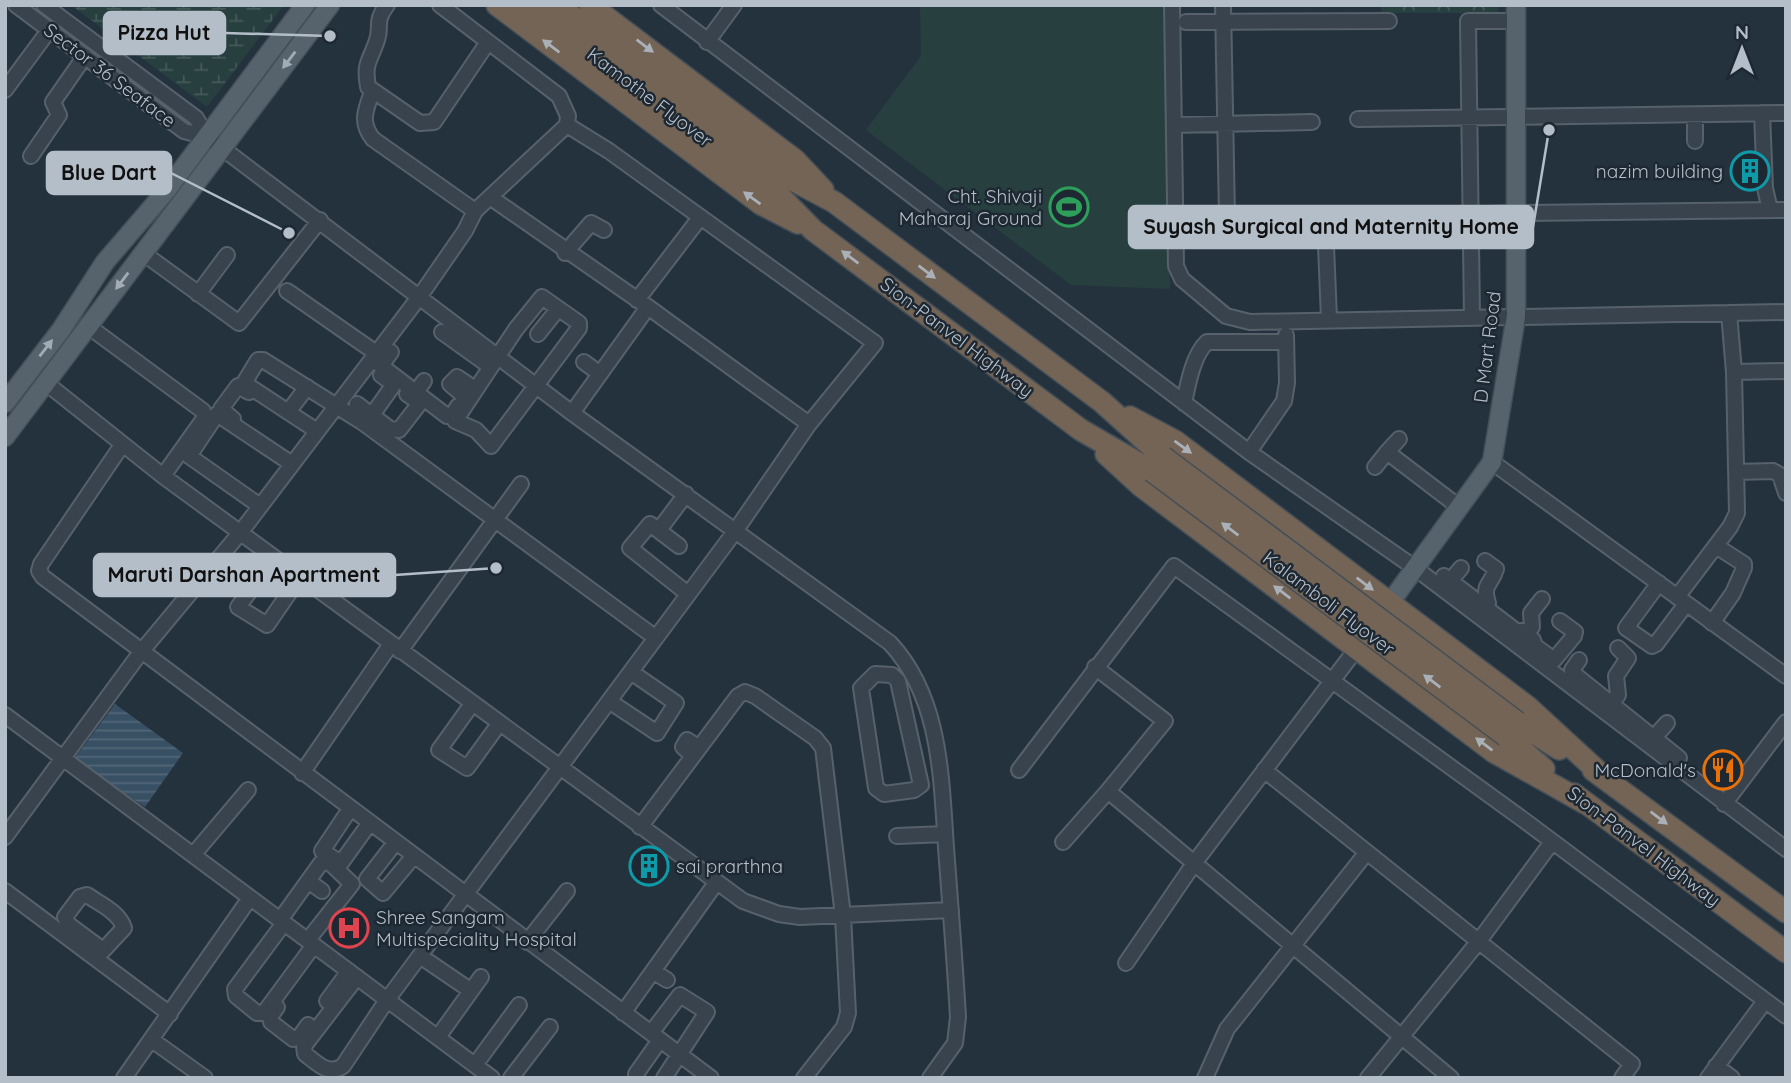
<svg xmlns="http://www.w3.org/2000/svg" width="1791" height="1083" viewBox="0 0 1791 1083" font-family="Quicksand,sans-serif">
  <defs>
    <pattern id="wetland-marsh" width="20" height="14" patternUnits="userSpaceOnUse" patternTransform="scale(1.75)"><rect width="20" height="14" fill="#27403f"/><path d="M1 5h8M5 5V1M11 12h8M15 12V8" fill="none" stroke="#445a59"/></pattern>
    <pattern id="park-crowns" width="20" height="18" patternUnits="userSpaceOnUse" patternTransform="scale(1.75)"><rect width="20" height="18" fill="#27403f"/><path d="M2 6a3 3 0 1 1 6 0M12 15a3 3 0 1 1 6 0" fill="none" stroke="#445a59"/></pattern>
    <pattern id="water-rules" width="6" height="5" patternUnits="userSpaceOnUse" patternTransform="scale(1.75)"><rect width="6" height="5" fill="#385064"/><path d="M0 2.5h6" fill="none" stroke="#526779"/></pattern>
  </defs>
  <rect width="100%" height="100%" fill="#24323d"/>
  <path fill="url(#wetland-marsh)" d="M71 5H284L207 107Z"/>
  <path fill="url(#park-crowns)" d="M1381 5H1498V13H1381Z"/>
  <path fill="#27403f" d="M920 5H1166L1170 289 1071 285 866 130 921 56Z"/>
  <path fill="url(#water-rules)" d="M115 704 183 753 145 807 74 759Z"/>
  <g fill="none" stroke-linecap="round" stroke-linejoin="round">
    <g stroke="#56616b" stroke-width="18">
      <path id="minor" d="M16 5 184 131 207 137 222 148 572 413 890 643C944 701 941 787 947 861 951 913 955 965 958 1017L955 1043 930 1078
        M44 5 196 118 207 137
        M387 5C373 24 383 26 376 43 369 63 364 63 368 87L420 123 434 122 488 42
        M661 5 1249 452 1415 568 1786 849
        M1172 5 1176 266 1182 279 1226 316 1250 322 1786 312
        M1223 5 1227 217 1231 222 1517 213 1786 210
        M1186 22 1389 21
        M707 42 734 5
        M5 90 50 29
        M372 92C365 111 360 123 373 139L475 211
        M1762 113 1765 188 1770 210
        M1695 115V141
        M1358 119 1786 113
        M1174 125 1312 122
        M31 156 59 115 53 102 85 56
        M490 197 648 307 809 424
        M1325 221 1329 319
        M143 253 239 323 320 220
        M565 253 591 223 604 230
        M287 291 376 353
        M198 294 227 255
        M542 297 579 323V328L491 446 476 430 455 421 516 329Z
        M637 300 699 219
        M1472 317 1468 21H1515
        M88 326 203 411 205 417 163 476
        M442 332 488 365
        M538 334 558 309
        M372 359 447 416H452L458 406
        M584 362 600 374
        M381 366 391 352
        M1734 372 1786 371
        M46 383 163 476 743 901 779 914 800 917 951 910
        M416 392 424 381
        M465 397 450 384 457 377 472 387
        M1184 403C1188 384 1193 355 1207 342H1286
        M357 404 390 429 399 430 420 403 407 394
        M288 412 307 387
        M572 413 648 307
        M365 418 372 415 392 387V383L381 375
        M233 419 221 409 238 386 249 392
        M317 431 244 383 258 360H263L362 422 656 638
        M1399 439 1387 452 1459 507
        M122 445 41 564 39 571 43 577 711 1078
        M1249 452 1284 401 1287 383 1286 335
        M1492 462 1786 676
        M1375 467 1387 452
        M1736 472 1773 471 1780 475 1786 493
        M260 506 189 456 217 414 292 464
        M659 530 686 494
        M679 546 650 524 630 548 688 594
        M274 558 238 607 267 625 300 577
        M1444 576 1516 631H1522L1533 640 1535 646 1554 660 1574 636 1575 632 1560 621
        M1451 580 1461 568
        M1659 583 1626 628 1652 646 1656 644 1686 604
        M1677 597 1730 527 1737 513 1734 372 1729 313
        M1483 610 1488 603C1482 583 1491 586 1496 569L1485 561
        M1712 623 1733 593 1744 568V564L1716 546
        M1521 640 1532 627 1531 613 1542 599
        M400 651 521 484
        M1579 660 1572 670 1574 674 1679 758
        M1095 667 1165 721 1108 791 1451 1078
        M875 674 892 675 898 681 921 785 914 790 884 794 876 788 861 688Z
        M609 701 657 733 676 703 631 672
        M472 704 439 750 467 768 499 724
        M1607 710 1618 695 1616 676 1628 658 1618 648
        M5 715 492 1078
        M1650 742 1667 723
        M692 755 683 747 687 740 698 747
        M1019 770 1174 566 1525 821 1786 1016
        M1264 770 1632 1064 1622 1078
        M302 773 391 644
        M1724 804 1786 722
        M350 809 322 851 341 863 369 824
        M640 827 738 696 745 692 755 696 815 738 823 748 843 916 848 1013 844 1027 804 1078
        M897 836 945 834
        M5 837 141 652 240 533 420 296 465 231 475 211 567 125 568 116 559 96 440 5
        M1063 842 1108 791
        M395 843 367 879 383 893 413 857
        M193 855 248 790
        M308 881 322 891
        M5 891 170 1014
        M280 920 321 863 329 862 352 884 308 940
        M284 923 235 989 236 996 257 1013H264L314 945
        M527 942 567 891
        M420 956 467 988
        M96 958 124 928C119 912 100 904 87 895L80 897 65 917 68 924 103 950
        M1126 963 1195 862 1357 648
        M653 971 667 980
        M357 977 304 1046 305 1054C317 1063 328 1076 343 1066L387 1000 736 530 809 424 875 343 609 151 567 125
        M327 1001 349 971
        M277 1007 270 1017 271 1022 293 1039 300 1036 308 1025
        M623 1013 716 883
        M651 1033 680 995 707 1012 664 1078
        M438 1037 481 977
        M152 1040 205 1078
        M475 1065 519 1005
        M1716 1066 1732 1078
        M636 1074 660 1040
        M124 1078 250 898
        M511 1078 550 1027
        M1205 1078 1227 1029 1367 852
        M1368 1078 1479 941 1552 842
        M1708 1078 1765 1001"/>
    </g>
    <g stroke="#444f59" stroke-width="21">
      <path id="major" d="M5 403 61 330 105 262 166 191 305 5
        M5 437 330 5
        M1384 611 1492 462 1516 316V5"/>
    </g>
    <g stroke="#434e58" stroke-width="24">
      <path id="highway" d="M497 5 761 204 798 223
        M527 5 773 189 813 230 1081 430 1152 471
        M557 5 783 175 834 202 1102 402 1163 457
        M590 5 795 160 823 190
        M1130 417 1175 441 1528 707 1604 777
        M1106 454 1141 486 1494 752 1585 803
        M1517 722 1559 749
        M1506 736 1544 769
        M1593 770 1786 912
        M1574 794 1786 952"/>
    </g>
    <use href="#minor" stroke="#38434e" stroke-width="14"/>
    <use href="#major" stroke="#56636d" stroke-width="18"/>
    <use href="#highway" stroke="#736455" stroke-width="21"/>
    <g stroke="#434e58" stroke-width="24" stroke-linecap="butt">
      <path id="highway-bridge" d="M1163 457 1517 722
        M1152 471 1506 736"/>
    </g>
    <use href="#highway-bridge" stroke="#736455" stroke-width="21"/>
  </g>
  <defs><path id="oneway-solid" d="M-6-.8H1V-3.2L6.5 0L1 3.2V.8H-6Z" transform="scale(1.75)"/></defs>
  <g fill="#aab0b8">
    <use href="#oneway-solid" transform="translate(551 46) rotate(-143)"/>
    <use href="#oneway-solid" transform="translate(645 46) rotate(37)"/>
    <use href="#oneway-solid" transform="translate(752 198) rotate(-144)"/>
    <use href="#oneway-solid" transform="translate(850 257) rotate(-143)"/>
    <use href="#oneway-solid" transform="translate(927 272) rotate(37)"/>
    <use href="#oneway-solid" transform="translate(1183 447) rotate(36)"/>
    <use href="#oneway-solid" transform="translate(1230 529) rotate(-143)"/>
    <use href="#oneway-solid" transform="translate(1365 584) rotate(37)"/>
    <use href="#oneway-solid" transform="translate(1282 592) rotate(-143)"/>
    <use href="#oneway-solid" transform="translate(1432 681) rotate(-143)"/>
    <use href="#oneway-solid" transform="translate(1484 744) rotate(-143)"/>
    <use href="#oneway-solid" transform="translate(1659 818) rotate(37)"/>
  </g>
  <g fill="#a1acb7">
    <use href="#oneway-solid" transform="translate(289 60) rotate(127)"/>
    <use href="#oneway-solid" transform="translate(122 281) rotate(127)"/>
    <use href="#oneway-solid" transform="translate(46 348) rotate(-52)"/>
  </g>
  <defs>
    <g id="building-ring" transform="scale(2.0125)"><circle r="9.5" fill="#1d2832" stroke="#0f9aa8" stroke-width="1.5"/><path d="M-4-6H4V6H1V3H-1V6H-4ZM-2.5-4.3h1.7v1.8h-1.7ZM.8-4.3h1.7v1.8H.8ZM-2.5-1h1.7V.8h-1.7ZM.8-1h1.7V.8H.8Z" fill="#0f9aa8"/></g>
    <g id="stadium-ring" transform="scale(2.0125)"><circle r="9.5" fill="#1d2832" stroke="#2e9e5b" stroke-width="1.5"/><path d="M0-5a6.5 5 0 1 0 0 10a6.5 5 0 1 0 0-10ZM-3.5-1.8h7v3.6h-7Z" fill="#2e9e5b"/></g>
    <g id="restaurant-ring" transform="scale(2.0125)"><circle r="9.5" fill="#1d2832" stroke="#e8710a" stroke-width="1.5"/><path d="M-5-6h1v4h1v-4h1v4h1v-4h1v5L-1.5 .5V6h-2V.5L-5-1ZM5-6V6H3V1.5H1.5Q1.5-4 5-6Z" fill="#e8710a"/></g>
    <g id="hospital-ring" transform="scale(2.0125)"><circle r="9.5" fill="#1d2832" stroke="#e0444e" stroke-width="1.5"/><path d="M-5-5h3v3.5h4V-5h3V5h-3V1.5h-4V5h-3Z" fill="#e0444e"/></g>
  </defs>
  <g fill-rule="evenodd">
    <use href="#building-ring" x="1750" y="171"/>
    <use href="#stadium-ring" x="1069" y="207"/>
    <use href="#restaurant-ring" x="1723" y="770"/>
    <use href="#building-ring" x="649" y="866"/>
    <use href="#hospital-ring" x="349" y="928"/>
  </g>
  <g text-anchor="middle" stroke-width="5" stroke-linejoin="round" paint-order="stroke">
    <g font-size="19" fill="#b4bec9" stroke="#1d2832">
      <text transform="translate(110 75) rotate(37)" y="7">Sector 36 Seaface</text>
      <text transform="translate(650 97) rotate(37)" y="7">Kamothe Flyover</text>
      <text transform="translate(957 337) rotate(37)" y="7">Sion-Panvel Highway</text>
      <text transform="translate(1487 347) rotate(-83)" y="7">D Mart Road</text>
      <text transform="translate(1329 603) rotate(37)" y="7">Kalamboli Flyover</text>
      <text transform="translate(1644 846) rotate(37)" y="7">Sion-Panvel Highway</text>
    </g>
    <g font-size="19" fill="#b4bec9" stroke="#1d2832" text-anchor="end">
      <text x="1723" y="178">nazim building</text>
      <text x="1042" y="203">Cht. Shivaji<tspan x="1042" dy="22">Maharaj Ground</tspan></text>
      <text x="1696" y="777">McDonald's</text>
      <text x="676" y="873" text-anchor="start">sai prarthna</text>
      <text x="376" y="924" text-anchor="start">Shree Sangam<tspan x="376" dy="22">Multispeciality Hospital</tspan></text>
    </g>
  </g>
  <path fill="none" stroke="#b4bec9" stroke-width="2.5" d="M330 36L225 33M289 233L171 173M1549 130L1533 227M496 568L395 575"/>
  <g fill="#b4bec9" stroke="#1d2832" stroke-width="2.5">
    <circle cx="330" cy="36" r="7"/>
    <circle cx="289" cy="233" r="7"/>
    <circle cx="1549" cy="130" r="7"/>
    <circle cx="496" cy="568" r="7"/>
  </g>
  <g fill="#b4bec9" stroke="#b4bec9" stroke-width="2.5">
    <rect x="104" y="12" width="121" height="42" rx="7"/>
    <rect x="47" y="152" width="124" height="42" rx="7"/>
    <rect x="1129" y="206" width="404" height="42" rx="7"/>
    <rect x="94" y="554" width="301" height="42" rx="7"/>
  </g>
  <g font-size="21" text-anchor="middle" font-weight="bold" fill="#111">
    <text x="164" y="40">Pizza Hut</text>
    <text x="109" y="180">Blue Dart</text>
    <text x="1331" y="234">Suyash Surgical and Maternity Home</text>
    <text x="244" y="582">Maruti Darshan Apartment</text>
  </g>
  <rect width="1791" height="1083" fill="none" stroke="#b4bec9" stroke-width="14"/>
  <g transform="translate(1742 49)" stroke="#1d2832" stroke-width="5" paint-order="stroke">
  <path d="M0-5L12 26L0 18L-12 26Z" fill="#b4bec9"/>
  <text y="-10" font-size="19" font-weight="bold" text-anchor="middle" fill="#b4bec9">N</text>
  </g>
</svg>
